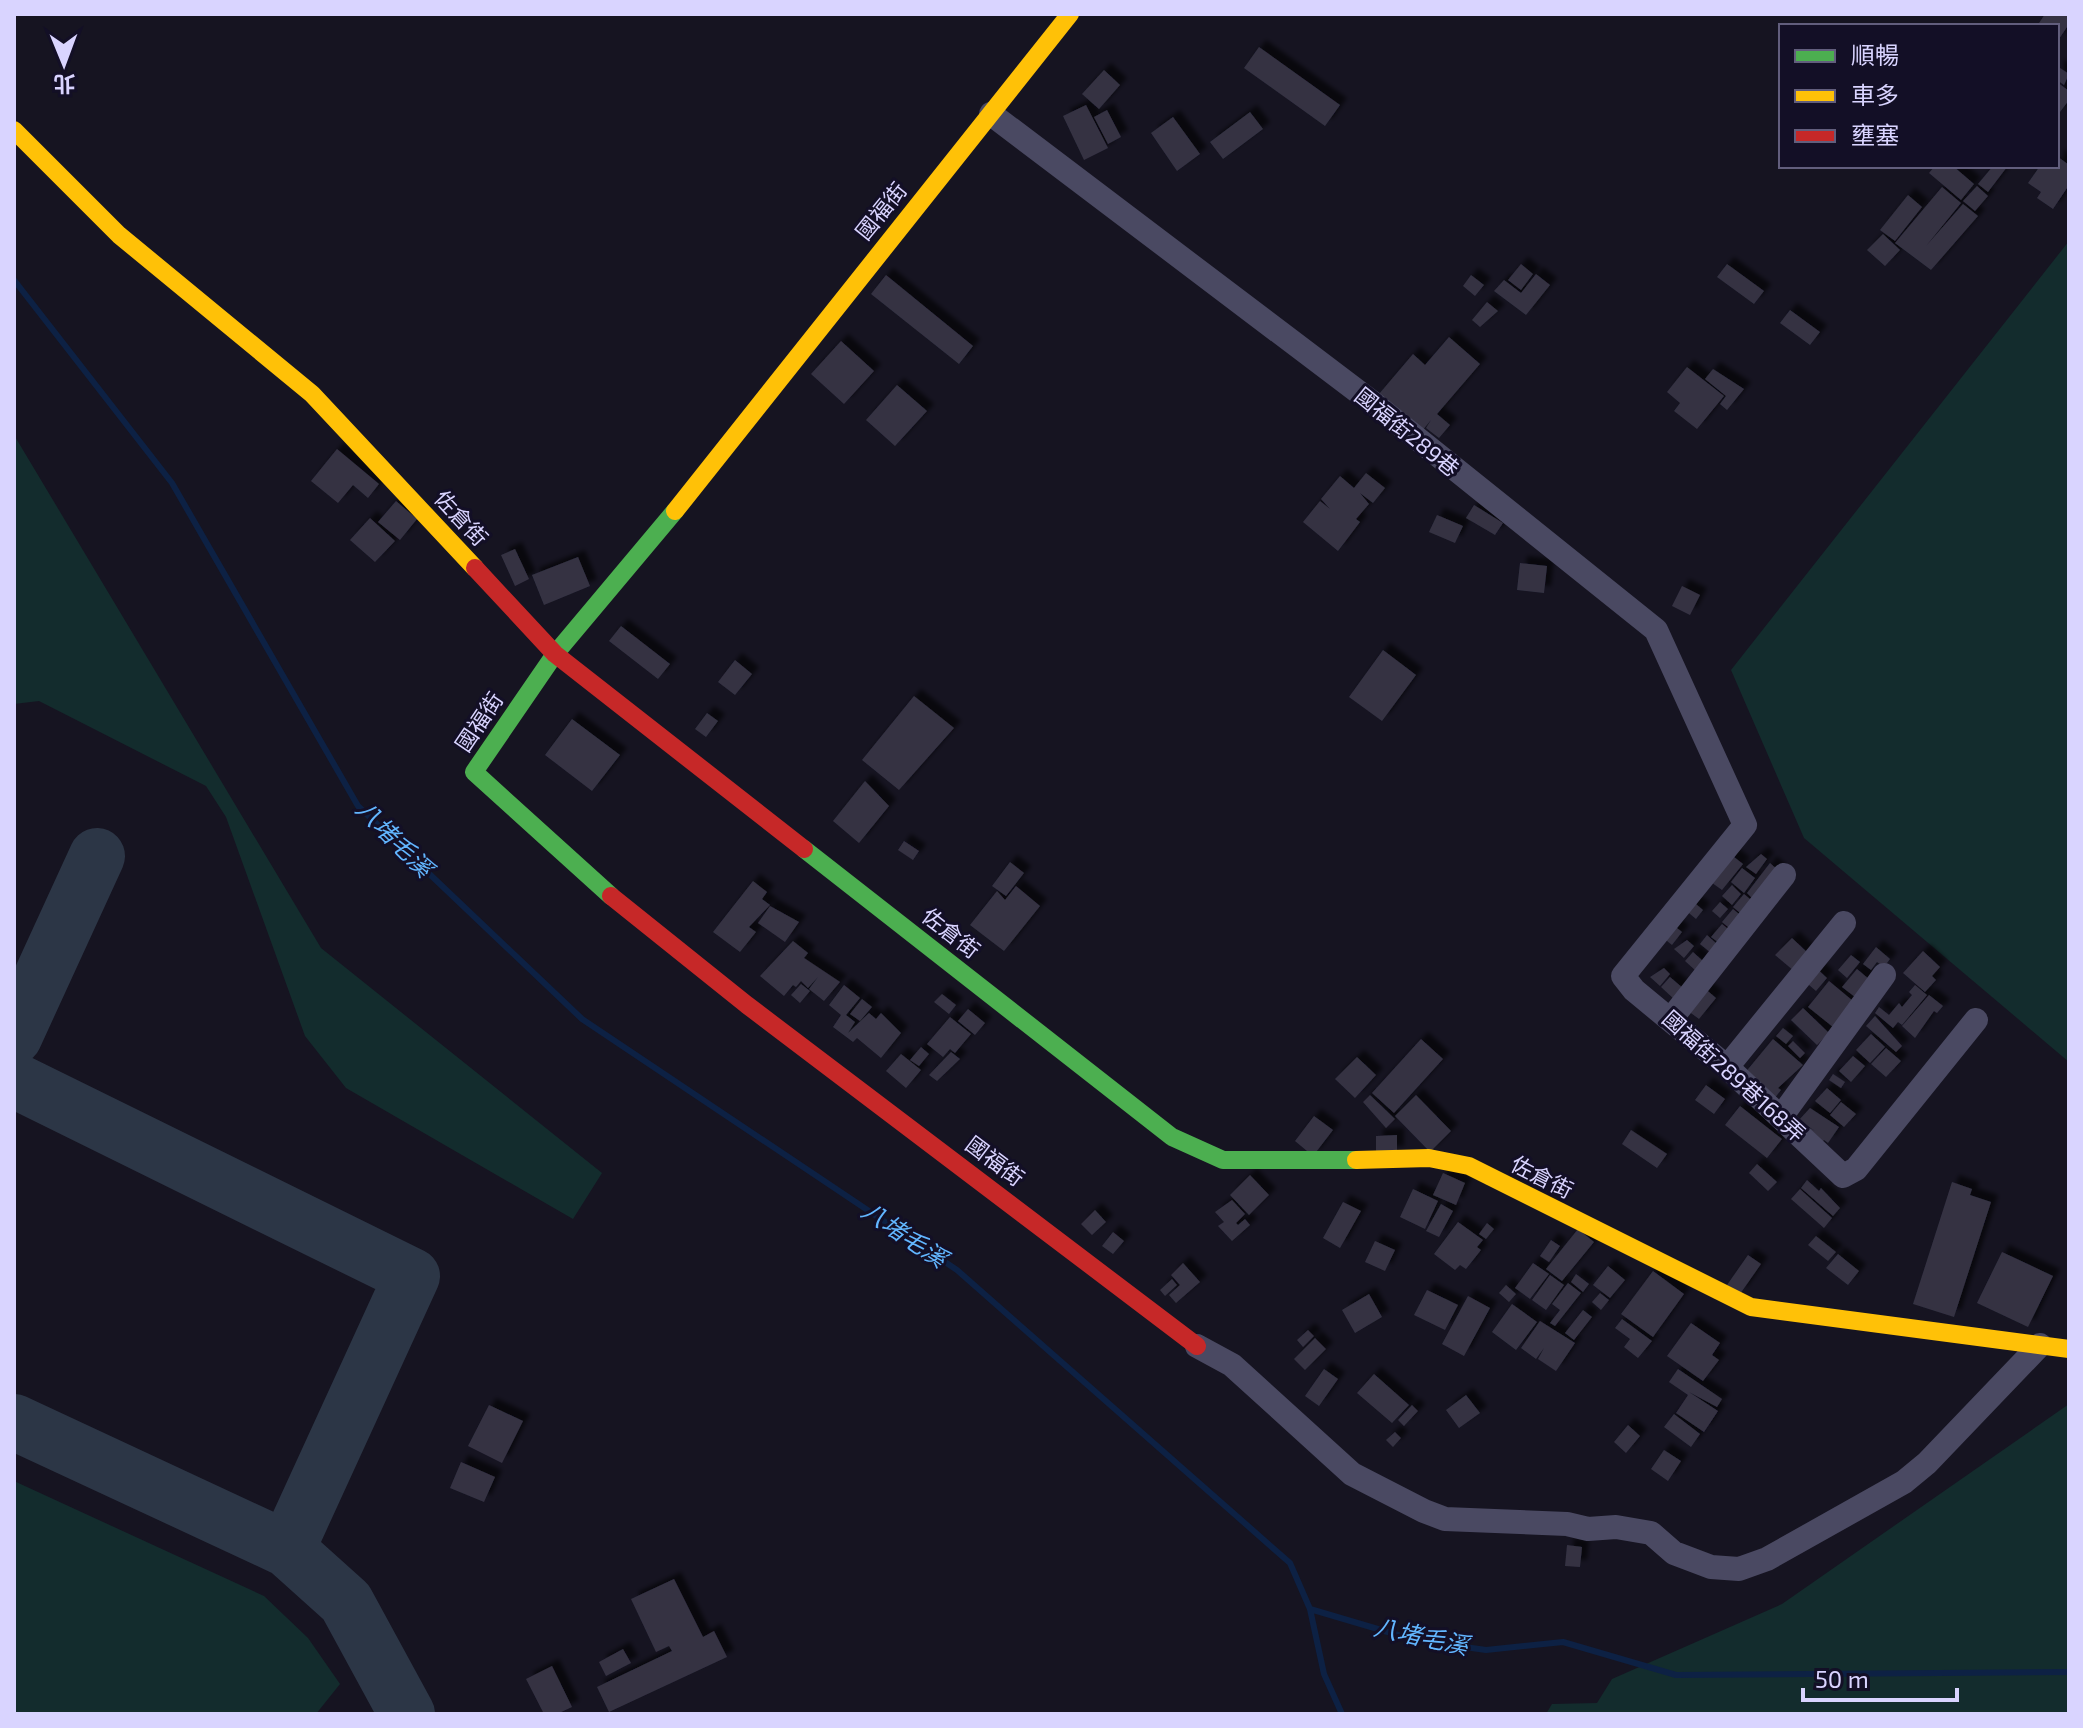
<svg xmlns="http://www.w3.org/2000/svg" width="2083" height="1728" viewBox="0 0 2083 1728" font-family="'Exo 2','Noto Sans TC',sans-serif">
  <defs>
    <filter id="shadow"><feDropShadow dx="7" dy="-7" stdDeviation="2" flood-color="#0009"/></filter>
  </defs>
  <rect width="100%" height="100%" fill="#161421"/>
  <path fill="#132c2d" d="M2069 241V1062L1804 838 1731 670Z
    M14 435 321 948 602 1173 573 1219 346 1088 305 1036 226 817 206 786 39 701 14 704Z
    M2069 1404V1714H1546L1552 1704 1597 1703 1612 1679 1782 1604Z
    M14 1481 264 1596 308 1638 340 1684 316 1714H14Z"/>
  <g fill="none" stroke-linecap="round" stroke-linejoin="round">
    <path stroke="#0d2144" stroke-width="6" d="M14 280 172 483 358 806 582 1019 957 1270 1290 1563 1310 1609 1415 1640 1486 1650 1563 1642 1676 1675 2069 1672
      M1310 1609 1324 1674 1342 1714"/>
    <path stroke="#2c3646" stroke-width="56" d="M14 1037 97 856
      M14 1080 412 1276 287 1549
      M14 1422 287 1549 346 1602 407 1714"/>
  </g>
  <path fill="#343243" filter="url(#shadow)" d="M2045 14H2069V24L2057 42V26H2037Z
    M1259 47 1340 105 1325 126 1244 68Z
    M2057 66 2069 74 2064 85 2057 80Z
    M1104 70 1120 85 1099 109 1082 94Z
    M2057 82 2069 91V100L2057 116Z
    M1086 105 1108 148 1084 160 1063 116Z
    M1107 110 1121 137 1108 144 1094 117Z
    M1250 112 1263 129 1223 159 1210 142Z
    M1173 117 1200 154 1177 171 1151 133Z
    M2057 156 2069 165V185L2053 209 2037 198 2041 192 2028 183 2040 166H2057Z
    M1935 166H1953L1974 184 1961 200 1929 173Z
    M1993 166 2007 167 1988 192 1978 184Z
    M1977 186 1988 196 1975 211 1963 201Z
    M1942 187 1961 203 1926 246 1963 204 1978 216 1931 270 1895 243Z
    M1908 195 1922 207 1895 241 1880 230Z
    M1883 234 1900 250 1885 266 1867 250Z
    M1521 264 1533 274 1521 290 1508 280Z
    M1727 264 1764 291 1754 304 1717 277Z
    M1536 274 1550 285 1526 315 1494 291 1504 280 1521 293Z
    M886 275 973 346 959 364 871 294Z
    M1471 275 1484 285 1475 296 1463 286Z
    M1487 302 1498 311 1480 327 1472 320Z
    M1790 310 1820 332 1810 345 1780 323Z
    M1449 337 1480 364 1437 414 1450 425 1439 438 1426 428 1431 420 1422 431 1379 394 1413 354 1425 365Z
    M841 341 874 371 844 404 811 374Z
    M1687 367 1724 396 1697 429 1674 411 1680 403 1667 392Z
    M1713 369 1744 389 1727 410 1720 404 1726 396 1705 379Z
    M897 385 927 411 895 446 866 420Z
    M337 449 379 484 368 498 353 485 338 503 311 481Z
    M1366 473 1385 488 1373 503 1360 493 1369 504 1356 519 1360 522 1338 551 1303 522 1320 501 1330 509 1321 499 1340 476 1354 488Z
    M396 501 417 519 400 540 378 522Z
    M1474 505 1503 523 1495 535 1466 518Z
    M1437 515 1463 526 1455 543 1429 532Z
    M370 518 395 541 375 562 350 540Z
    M515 549 529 579 515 586 501 555Z
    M578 557 590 586 544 605 532 575Z
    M1520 563 1547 566 1544 593 1517 590Z
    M1682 586 1700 595 1690 615 1672 606Z
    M621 626 670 664 658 679 609 641Z
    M1383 650 1416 675 1382 721 1349 697Z
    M735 660 752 674 735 695 718 682Z
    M914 696 954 728 899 790 862 760Z
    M707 713 718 721 706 737 695 729Z
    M572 719 620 755 592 791 545 755Z
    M865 781 889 806 859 843 833 821Z
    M904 841 919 851 913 860 898 850Z
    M1729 853 1743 864 1722 890 1708 880Z
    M1761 854 1767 859 1756 874 1746 867Z
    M1010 862 1024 873 1006 896 992 886Z
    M1770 863 1780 872 1757 903 1747 893Z
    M1742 868 1755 878 1744 893 1731 882Z
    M753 881 767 892 762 899 770 905 749 927 756 932 740 952 713 932Z
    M1732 885 1741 894 1732 905 1722 896Z
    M1016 886 1040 906 1004 951 970 925 997 891 1005 900Z
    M1744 894 1756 904 1745 917 1733 907Z
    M1690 899 1703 910 1696 919 1683 908Z
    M1720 902 1728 909 1720 918 1712 911Z
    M770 906 799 922 785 942 758 923Z
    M1733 909 1745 919 1734 932 1722 922Z
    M1672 924 1682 932 1672 945 1662 937Z
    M1722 924 1733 933 1723 946 1711 937Z
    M1707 935 1718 945 1711 953 1700 944Z
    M1792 938 1810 955 1794 971 1775 955Z
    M1687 940 1694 946 1684 958 1674 949Z
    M793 941 808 953 804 958 840 982 824 1001 809 989 818 977 808 988 801 981 796 987 793 985 784 996 760 976Z
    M1876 947 1890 959 1884 967 1877 962 1871 970 1863 964Z
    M1923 951 1940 967 1932 976 1936 980 1925 992 1903 973Z
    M1693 952 1704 962 1696 971 1685 961Z
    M1851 955 1860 962 1847 978 1838 970Z
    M1814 966 1827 978 1816 991 1802 979Z
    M1664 968 1670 974 1660 986 1650 977Z
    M1857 969 1870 980 1855 997 1842 987Z
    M1670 977 1684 989 1675 1000 1661 987Z
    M1829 981 1853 1001 1833 1027 1808 1007Z
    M801 984 810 991 800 1003 791 995Z
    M844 985 860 998 846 1015 855 1022 848 1033 869 1013 876 1019 881 1013 901 1033 881 1058 857 1038 853 1042 833 1027 841 1015 829 1005Z
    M1915 985 1927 995 1902 1025 1898 1022 1893 1028 1875 1013 1879 1007 1889 1015 1899 1003 1902 1007 1912 995 1909 992Z
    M1702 986 1716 998 1699 1019 1684 1008Z
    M942 994 956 1005 949 1014 934 1002Z
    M1929 995 1943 1006 1937 1013 1934 1011 1915 1038 1902 1026Z
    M862 999 872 1007 860 1021 850 1014Z
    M1803 1008 1829 1033 1817 1045 1791 1020Z
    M968 1009 985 1023 975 1035 958 1021Z
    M1875 1016 1902 1046 1896 1052 1866 1026Z
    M950 1017 971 1034 955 1053 950 1049 943 1057 927 1044Z
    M1783 1028 1793 1036 1786 1044 1776 1036Z
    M1871 1034 1885 1047 1870 1063 1856 1050Z
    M1421 1039 1443 1059 1394 1113 1372 1093Z
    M1773 1039 1803 1065 1778 1088 1781 1090 1774 1099 1744 1074Z
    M1793 1041 1805 1053 1800 1058 1788 1046Z
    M921 1047 929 1054 919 1066 910 1060Z
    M1886 1048 1901 1061 1886 1077 1871 1064Z
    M951 1052 960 1059 937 1081 929 1075Z
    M901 1054 921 1070 906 1088 886 1071Z
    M1853 1056 1865 1066 1851 1082 1839 1071Z
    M1357 1057 1376 1075 1355 1098 1335 1079Z
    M1833 1074 1845 1082 1841 1088 1829 1080Z
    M1706 1085 1725 1099 1714 1114 1695 1100Z
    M1827 1088 1841 1100 1830 1113 1815 1101Z
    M1370 1095 1395 1119 1386 1128 1363 1102Z
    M1416 1095 1451 1131 1430 1152 1395 1116Z
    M1841 1102 1856 1114 1844 1127 1830 1115Z
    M1740 1106 1782 1139 1767 1158 1725 1125Z
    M1810 1108 1839 1127 1828 1143 1824 1140 1819 1145 1810 1128 1815 1131 1799 1120Z
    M1314 1116 1333 1130 1313 1156 1295 1141Z
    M1631 1130 1667 1154 1657 1168 1622 1144Z
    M1397 1135V1153H1376V1136Z
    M1757 1164 1777 1182 1768 1191 1749 1173Z
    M1443 1173 1465 1183 1456 1205 1433 1195Z
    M1250 1175 1269 1195 1249 1215 1230 1195Z
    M1807 1180 1819 1191 1821 1188 1840 1208 1833 1216 1801 1188Z
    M1952 1182 1972 1189 1970 1195 1991 1202 1954 1317 1913 1304Z
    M1413 1189 1438 1201 1425 1229 1400 1217Z
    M1800 1189 1832 1218 1824 1228 1791 1199Z
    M1232 1200 1245 1214 1236 1223 1238 1225 1245 1219 1250 1225 1232 1241 1218 1226 1224 1222 1215 1212Z
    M1343 1202 1361 1211 1340 1248 1323 1238Z
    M1441 1204 1453 1211 1439 1237 1426 1231Z
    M1095 1210 1106 1222 1092 1235 1081 1224Z
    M1458 1222 1483 1240 1477 1247 1481 1250 1466 1269 1460 1265 1455 1270 1434 1254Z
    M1487 1223 1494 1229 1486 1239 1479 1234Z
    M1578 1229 1594 1242 1562 1281 1546 1269Z
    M1113 1232 1124 1241 1113 1254 1102 1246Z
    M1816 1236 1836 1252 1828 1261 1808 1245Z
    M1551 1240 1560 1246 1549 1262 1540 1256Z
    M1375 1241 1395 1250 1385 1271 1365 1262Z
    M2002 1252 2053 1276 2028 1327 1977 1303Z
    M1838 1254 1859 1271 1848 1285 1826 1268Z
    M1748 1255 1761 1264 1740 1294 1727 1285Z
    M1183 1263 1200 1282 1176 1303 1169 1295 1180 1285 1171 1275Z
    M1533 1263 1549 1274 1530 1299 1515 1288Z
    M1608 1266 1625 1280 1610 1298 1593 1285Z
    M1653 1271 1684 1294 1653 1337 1621 1314Z
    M1576 1274 1589 1284 1583 1292 1571 1282Z
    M1550 1275 1564 1285 1546 1310 1532 1300Z
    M1172 1279 1177 1285 1165 1296 1160 1290Z
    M1568 1283 1581 1293 1555 1326 1550 1323 1560 1310 1552 1304Z
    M1506 1285 1516 1294 1509 1302 1499 1293Z
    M1427 1290 1458 1305 1445 1330 1414 1315Z
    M1600 1293 1609 1300 1601 1310 1592 1302Z
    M1369 1294 1382 1317 1355 1333 1342 1310Z
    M1468 1296 1490 1308 1464 1356 1442 1344Z
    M1512 1304 1537 1322 1516 1350 1492 1332Z
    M1583 1310 1592 1317 1574 1340 1565 1333Z
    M1622 1319 1652 1341 1638 1358 1624 1347 1630 1339 1615 1328Z
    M1540 1321 1575 1343 1556 1371 1538 1359 1544 1348 1536 1359 1521 1348Z
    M1691 1323 1720 1343 1712 1355 1719 1360 1703 1381 1667 1356Z
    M1308 1330 1314 1336 1303 1347 1297 1340Z
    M1315 1338 1326 1349 1305 1370 1294 1359Z
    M1324 1369 1338 1379 1319 1406 1305 1396Z
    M1678 1369 1722 1399 1717 1407 1689 1392 1718 1411 1704 1432 1676 1413 1688 1395 1669 1382Z
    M1374 1374 1409 1405 1392 1423 1357 1393Z
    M1466 1395 1480 1413 1459 1428 1446 1410Z
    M489 1405 523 1421 502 1463 468 1446Z
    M1412 1405 1418 1411 1404 1426 1398 1420Z
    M1674 1414 1700 1434 1691 1447 1664 1427Z
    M1628 1425 1640 1436 1626 1453 1614 1442Z
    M1395 1432 1401 1438 1393 1447 1386 1440Z
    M1664 1450 1681 1461 1668 1481 1651 1469Z
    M461 1462 495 1477 484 1502 450 1488Z
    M1567 1545 1582 1547 1580 1567 1565 1566Z
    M674 1579 703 1637 714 1631 727 1657 609 1712 597 1687 672 1651 669 1646 656 1652 631 1599Z
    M623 1649 631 1663 606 1676 599 1662Z
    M552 1666 572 1707 557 1714H544L526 1679Z"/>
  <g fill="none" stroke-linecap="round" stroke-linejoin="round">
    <path stroke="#4a4962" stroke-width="24" d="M991 114 1373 403 1656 630 1745 825 1623 976 1634 990 1727 1067 1843 1176 1856 1169 1976 1020
      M1671 1019 1784 875
      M1727 1067 1844 923
      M1781 1117 1884 975
      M1197 1346 1232 1365 1352 1474 1424 1511 1445 1519 1567 1524 1588 1529 1616 1527 1651 1533 1674 1553 1711 1567 1739 1569 1767 1559 1904 1482 1927 1463 2040 1345"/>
    <path stroke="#4caf50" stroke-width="18" d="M804 849 1172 1137 1223 1160H1356
      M611 896 474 772 555 654 675 511"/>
    <path stroke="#ffc107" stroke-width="18" d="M14 130 119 235 312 394 475 568
      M675 511 1070 14
      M1356 1160 1429 1158 1469 1166 1751 1307 2069 1349"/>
    <path stroke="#c62828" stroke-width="18" d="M475 568 555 654 804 849
      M611 896 747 1005 1197 1346"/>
  </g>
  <g text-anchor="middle" stroke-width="6" stroke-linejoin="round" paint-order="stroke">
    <g font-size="22" fill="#d9d4ff" stroke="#130f26">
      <text transform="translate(881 211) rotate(-51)" y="8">國福街</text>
      <text transform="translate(1407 432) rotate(39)" y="8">國福街289巷</text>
      <text transform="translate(461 518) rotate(47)" y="8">佐倉街</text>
      <text transform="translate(479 722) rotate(-56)" y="8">國福街</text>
      <text transform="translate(951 933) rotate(38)" y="8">佐倉街</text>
      <text transform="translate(1734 1076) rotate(42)" y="8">國福街289巷168弄</text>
      <text transform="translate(995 1161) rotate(37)" y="8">國福街</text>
      <text transform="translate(1542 1177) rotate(27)" y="8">佐倉街</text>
    </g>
    <g font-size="24" font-style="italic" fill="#62b6ff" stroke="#130f26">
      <text transform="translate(394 839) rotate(45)" y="8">八堵毛溪</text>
      <text transform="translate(904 1235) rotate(34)" y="8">八堵毛溪</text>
      <text transform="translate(1421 1637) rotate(12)" y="8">八堵毛溪</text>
    </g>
  </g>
  <rect width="2083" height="1728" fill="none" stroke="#d9d4ff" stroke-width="32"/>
  <rect x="1779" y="24" width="280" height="144" fill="#130f26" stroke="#625e7d" stroke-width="2"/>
  <rect x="1795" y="50" width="40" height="12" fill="#4caf50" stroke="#625e7d" stroke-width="2"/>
  <text x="1851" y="64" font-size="24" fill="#d9d4ff">順暢</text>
  <rect x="1795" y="90" width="40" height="12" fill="#ffc107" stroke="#625e7d" stroke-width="2"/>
  <text x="1851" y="104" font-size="24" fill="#d9d4ff">車多</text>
  <rect x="1795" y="130" width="40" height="12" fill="#c62828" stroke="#625e7d" stroke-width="2"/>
  <text x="1851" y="144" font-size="24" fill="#d9d4ff">壅塞</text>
  <g transform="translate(64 64) rotate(179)" stroke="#130f26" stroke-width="6" paint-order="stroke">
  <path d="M0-6L14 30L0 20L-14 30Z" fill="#d9d4ff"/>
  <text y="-12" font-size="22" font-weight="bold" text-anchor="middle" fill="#d9d4ff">北</text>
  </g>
  <path d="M1803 1688v12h154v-12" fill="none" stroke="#d9d4ff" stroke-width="4"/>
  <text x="1815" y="1688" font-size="24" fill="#d9d4ff" stroke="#130f26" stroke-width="6" paint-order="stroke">50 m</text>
</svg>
